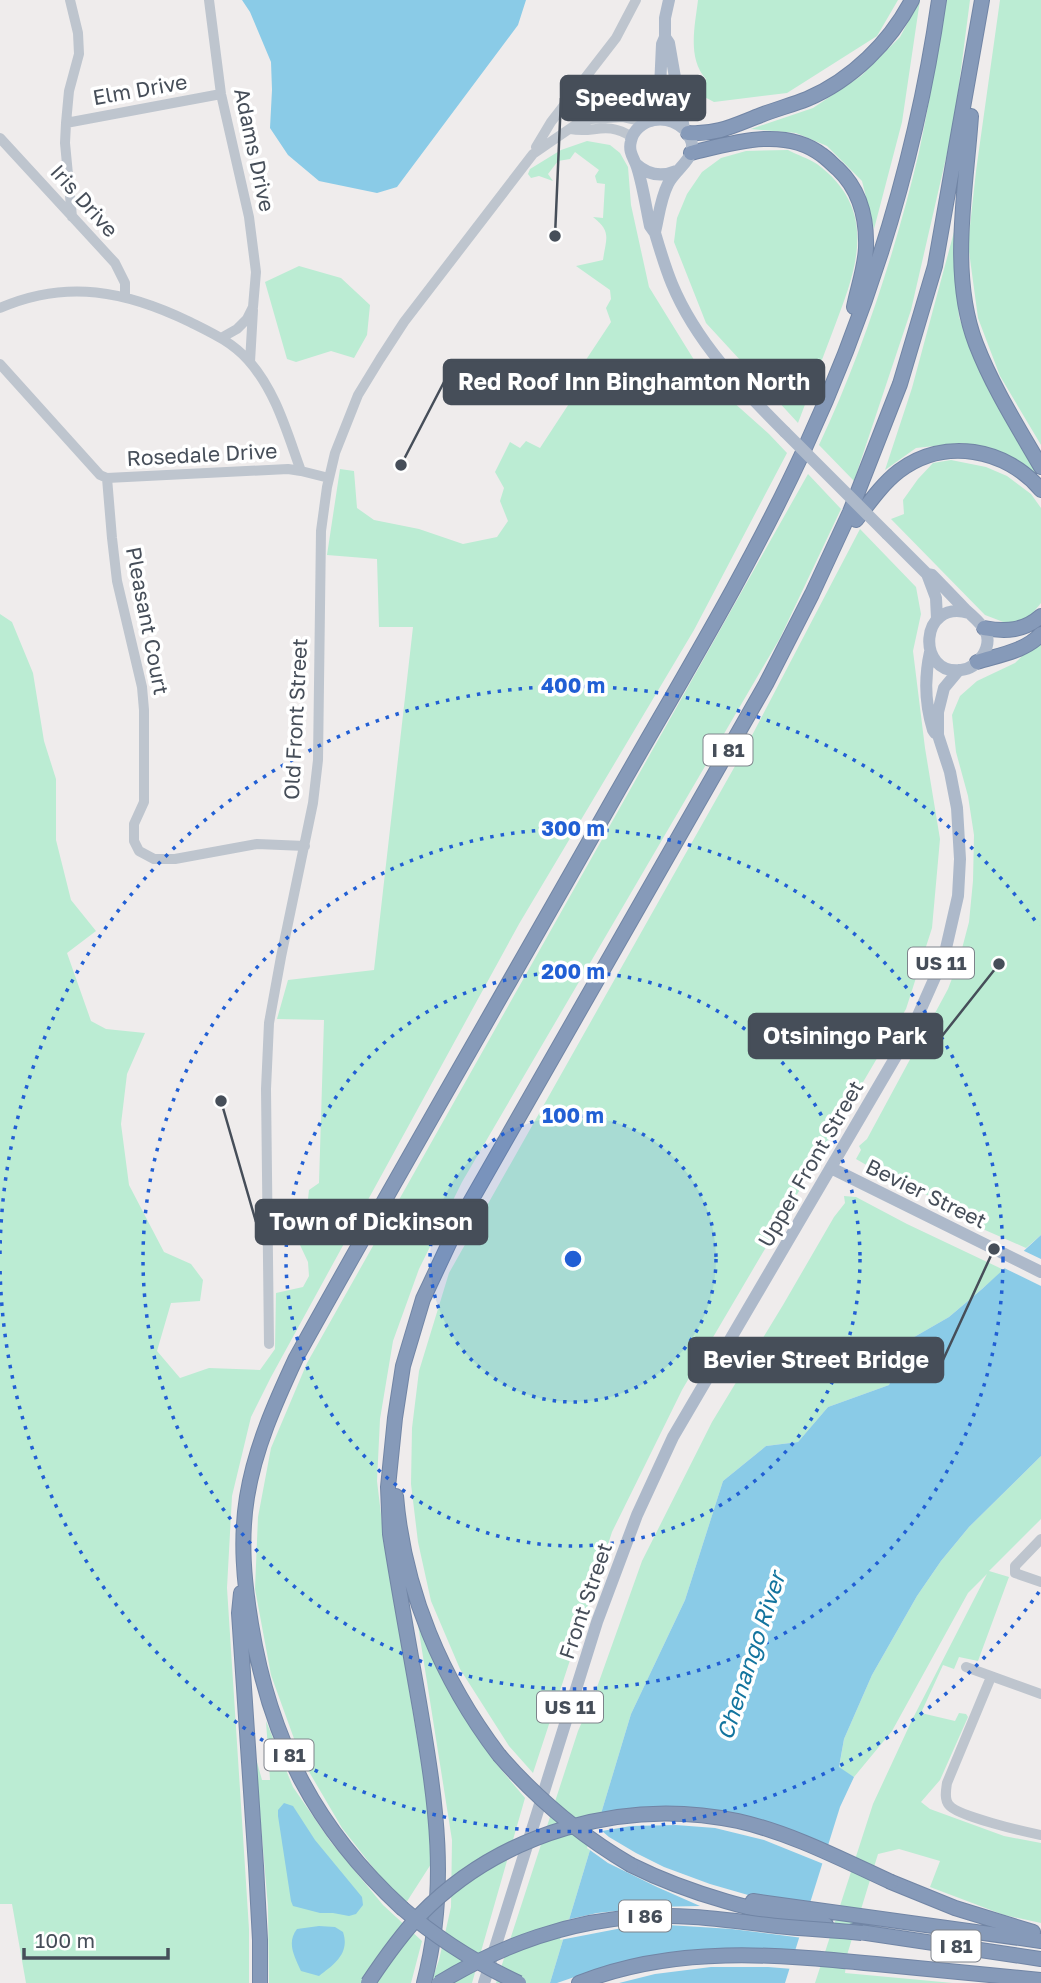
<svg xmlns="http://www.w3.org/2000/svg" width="1041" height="1983" viewBox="0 0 1041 1983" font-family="'Golos Text',sans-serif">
  <rect width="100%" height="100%" fill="#efecec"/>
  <path fill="#bbecd3" d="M698 0H898L877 36 787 93 714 102 695 92 706 79C687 58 695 26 698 0Z
    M920 0 902 122 874 229 862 181 827 146 796 133 751 129 813 108 861 76 900 37Z
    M945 0H970L954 123 911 310 854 481 819 445C862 354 896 250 919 152 930 102 937 51 945 0Z
    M1000 0H1041V445L1000 376 978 318 968 244 976 171Z
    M587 141 610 145 620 153 628 167 631 205 649 287 704 376 769 434 787 453 694 630 519 924 271 1377 251 1417 232 1496 227 1588 249 1929V1983H26L12 1904H0V614L12 622 33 673 44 741 56 779V840L71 900 96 931 67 953 91 1021 106 1029 145 1033 127 1074 121 1124 129 1185 164 1252 191 1264 203 1280 200 1301 171 1303 157 1351 180 1378 209 1368 260 1370 275 1349 276 1293 303 1287 309 1276 308 1262 293 1230 305 1226 309 1190 319 1183 324 1020 277 1019 288 980 374 970 413 627H379L377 559 327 555 340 469 354 471 357 508 374 520 419 529 463 544 497 537 508 521 500 501 504 488 495 472 510 442 520 448 526 441 540 448 576 393 568 387 611 322 606 308 611 299 610 290 576 266 603 260C606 238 612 232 593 217L603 218 605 184 597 183 595 176 599 170 575 152 570 159 558 161 548 174 553 181 539 176 531 178 528 174 530 169 561 150Z
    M788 150C797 155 808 158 817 164 879 210 857 268 834 328 822 360 810 391 798 423L706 323 674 242 677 218 687 194 702 172 721 158 746 151Z
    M954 232 959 317 975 360 1037 475 1002 452 962 443 916 448 885 470 912 388Z
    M299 266 341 278 370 305 367 335 354 358 331 351 296 362 287 359 265 282Z
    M951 460 986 467 1007 476 1031 494 1041 508V603L1026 621 1006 623 985 615 891 519 904 514 903 500 918 479 933 463Z
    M808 474 841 509 780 638 462 1182 419 1269 393 1341 380 1419 377 1481 383 1531 429 1810 431 1864 406 1903 379 1875 342 1828 301 1758 271 1675 255 1589 258 1517 271 1448 307 1363Z
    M860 529 916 587 921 614 913 651 925 748 940 839 932 928 906 1009 682 1390 612 1532 533 1773 509 1746 460 1669 431 1601 418 1542 411 1484 412 1428 419 1371 449 1273 748 743Z
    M1041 638V1235L1026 1248 969 1223 935 1202V1199L899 1181H894L856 1159 861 1150 859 1146 867 1139 948 989 959 960 969 922 973 881 974 835 968 796 956 752 952 715 960 696 977 681 1015 663Z
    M844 1196 856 1197 907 1224 1004 1270 949 1317 909 1340 889 1385 828 1407 798 1442 766 1446 723 1481 685 1600 631 1714 550 1983H496L578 1731 596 1690 642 1561 712 1422 783 1305 834 1217 845 1203Z
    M1041 1456V1519L989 1571 1009 1577 978 1661 959 1657 954 1669 943 1665 921 1713 955 1721 959 1713 966 1714 968 1717 940 1780 921 1802 930 1809 1004 1836 1041 1843V1923L1004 1915 930 1887 940 1861 899 1849 878 1854 847 1955 845 1973 953 1983H815L873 1804 912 1720 987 1574 968 1593 892 1731 854 1777 839 1768 844 1739 872 1675 917 1596 941 1561 969 1527Z
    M418 1625 447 1688 493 1760 525 1798 472 1983H431L439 1960 451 1907 452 1840Z
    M266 1721 293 1787 330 1841 383 1905 422 1941 411 1983H269L268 1907 255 1755 262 1780H270Z"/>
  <path fill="#8acbe7" d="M242 0H526L518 25 397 187 377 193 319 181 288 155 270 128 272 90 271 62 250 12Z
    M1041 1235V1456L969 1527 941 1561 917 1596 872 1675 844 1739 839 1767 854 1777 840 1807 785 1983H550L631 1714 685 1600 723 1481 766 1446 798 1442 828 1407 889 1385 909 1340 949 1317 982 1289Z
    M284 1803 293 1806 315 1840 362 1897 363 1905 356 1914 349 1916 333 1913H320L293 1906 291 1901 278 1816V1810Z
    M319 1926 335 1927 343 1932C350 1953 335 1964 319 1976L301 1971C295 1957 286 1943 297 1929Z"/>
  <path fill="#efecec" d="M1020 1249 1041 1259V1286L1002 1267Z
    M651 1807 722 1811 765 1821 831 1847 826 1865 764 1840 715 1828 676 1825 631 1826 602 1831 609 1837 636 1853 664 1867 710 1884 755 1897 813 1905 803 1938 732 1929 668 1925 617 1929 560 1940 566 1920 597 1913 652 1907 700 1906 657 1887 608 1863 587 1848 598 1813Z
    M723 1948 798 1951 793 1969 768 1967H711L655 1974 619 1983H557L586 1973 677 1953Z"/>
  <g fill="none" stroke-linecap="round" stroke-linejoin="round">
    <g stroke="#7185a5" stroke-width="16">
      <path id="highway" d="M971 116C966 189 949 274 976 344 993 388 1018 427 1041 467
        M688 133C717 135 735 125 761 115 776 109 792 105 807 99 852 80 890 42 912 0
        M691 153C732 143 785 126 822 155 828 159 833 165 838 169 860 190 867 219 866 248 865 268 858 287 854 307
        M856 520C869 503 882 484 899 471 944 437 1006 448 1041 490
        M984 628C1006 632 1024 631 1041 616
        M977 662C999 655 1026 651 1041 634
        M396 1496C404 1591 442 1680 499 1755
        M241 1593 239 1613 256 1866 260 1940V1983
        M631 1865C693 1896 758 1911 826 1925
        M891 1882 955 1908 1033 1932
        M753 1901 1041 1941
        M402 1908C315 1828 270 1740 251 1624 244 1582 240 1540 247 1497 255 1448 275 1403 296 1358 400 1170 509 984 615 796 680 682 749 569 804 450 870 307 917 155 939 0
        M853 1931 1041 1959
        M424 1983C449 1887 436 1803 420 1708 410 1650 399 1592 390 1534L388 1487 395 1418 403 1366 423 1299 460 1220 766 684 812 594 850 512 900 384 935 266 982 0
        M579 1983C674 1945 776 1954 876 1964 931 1969 986 1975 1041 1980"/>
    </g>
    <path stroke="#bec5ce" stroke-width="10" d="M70 0 78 33 79 54 69 91 66 123 65 143 72 217
      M209 0 221 94 249 217 256 272 253 307 247 319 237 329 221 338
      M66 123 221 94
      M571 129C594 134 606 120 632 137
      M0 138 115 263 125 283V297
      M536 147 551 122 616 38 636 0
      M0 308C67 279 126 291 190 322 212 333 232 342 248 360 276 391 287 433 301 471
      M250 362 253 310
      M0 364 100 475 107 478 288 469 301 471 329 478
      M107 478 112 538 117 581 142 687 144 710V802L134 824V841L139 851 154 859H175L257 844 305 846
      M269 1344 266 1089 269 1023 281 957 313 803 318 760 321 531 327 487 335 453 358 395 380 359 404 322 533 154 578 123 591 119 623 117 646 122
      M1041 1539 1015 1566V1573L1041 1582
      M966 1667 1041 1694
      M991 1677 947 1783C946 1790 944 1799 949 1805 957 1816 1025 1832 1041 1835"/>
    <path stroke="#adb9ca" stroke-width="12" d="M651 121 660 88 662 44 665 37V18L669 0
      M684 129C675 121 666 118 654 120 643 122 633 130 631 141 628 152 634 158 637 167 643 186 646 207 650 226L655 233C660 250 665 267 672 284 696 342 741 388 785 432
      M636 164C648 175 662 177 676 171
      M655 232C659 216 660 200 668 184 678 165 706 154 684 129L669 43 665 37
      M887 534 927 574 932 575C942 585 952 596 962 606 976 621 997 631 983 655 978 663 970 669 961 670 916 676 919 598 969 613
      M927 574 936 598 937 619
      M930 652C924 679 925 704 933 730L935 733
      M831 1168 1041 1272
      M484 1983 597 1622 637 1515 673 1437 912 1029 944 957 958 896 960 859 957 808 950 772 938 735V712L944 688 959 670"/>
    <use href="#highway" stroke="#869ab9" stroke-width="14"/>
    <g stroke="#7185a5" stroke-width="16" stroke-linecap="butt">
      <path id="highway-bridge" d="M499 1755C537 1799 580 1835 631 1865
        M402 1908C438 1939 476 1963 519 1983
        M368 1983C384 1959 400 1936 420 1915 501 1832 624 1797 738 1821 791 1833 841 1859 891 1882
        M439 1983C501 1945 572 1920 645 1916 689 1914 733 1921 777 1926 805 1929 834 1930 862 1933"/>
    </g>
    <path stroke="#adb9ca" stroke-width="12" d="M785 432 887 534"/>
    <use href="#highway-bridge" stroke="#869ab9" stroke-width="14"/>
  </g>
  <circle cx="573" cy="1259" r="143" fill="#215fd4" fill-opacity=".12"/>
  <g fill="none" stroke="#215fd4" stroke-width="3.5" stroke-dasharray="3.5 7">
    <circle cx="573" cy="1259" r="143"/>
    <circle cx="573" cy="1259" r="287"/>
    <circle cx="573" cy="1259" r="430"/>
    <path d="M1039 1592A573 573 0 0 1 0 1264M0 1254A573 573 0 0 1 1039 926"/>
  </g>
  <g text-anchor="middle" stroke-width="7" stroke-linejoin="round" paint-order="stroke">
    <g fill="#fff" stroke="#7e838b" stroke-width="2">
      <rect x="703.5" y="734.5" width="49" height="31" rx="5"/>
      <rect x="908" y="947.5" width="66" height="31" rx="5"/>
      <rect x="537" y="1691.5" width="66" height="31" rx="5"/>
      <rect x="264.5" y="1739.5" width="49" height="31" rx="5"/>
      <rect x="619" y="1900.5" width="52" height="31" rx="5"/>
      <rect x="931.5" y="1930.5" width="49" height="31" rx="5"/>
    </g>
    <g font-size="19" font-weight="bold" fill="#464e59">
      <text x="728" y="757">I 81</text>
      <text x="941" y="970">US 11</text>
      <text x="570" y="1714">US 11</text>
      <text x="289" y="1762">I 81</text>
      <text x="645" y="1923">I 86</text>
      <text x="956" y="1953">I 81</text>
    </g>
    <g font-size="21" fill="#464e59" stroke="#fff">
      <text transform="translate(140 90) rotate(-10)" y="7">Elm Drive</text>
      <text transform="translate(254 150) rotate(78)" y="7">Adams Drive</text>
      <text transform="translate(84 201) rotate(48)" y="7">Iris Drive</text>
      <text transform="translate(202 455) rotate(-3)" y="7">Rosedale Drive</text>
      <text transform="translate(147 621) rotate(79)" y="7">Pleasant Court</text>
      <text transform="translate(296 719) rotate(-87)" y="7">Old Front Street</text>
      <text transform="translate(811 1164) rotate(-60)" y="7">Upper Front Street</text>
      <text transform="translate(926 1194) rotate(26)" y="7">Bevier Street</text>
      <text transform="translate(586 1601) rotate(-71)" y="7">Front Street</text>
    </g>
    <g font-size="23" font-style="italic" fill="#13749e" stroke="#fff">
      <text transform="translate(751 1656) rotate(-72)" y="8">Chenango River</text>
    </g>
  </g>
  <circle cx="573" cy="1259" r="10" fill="#215fd4" stroke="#fff" stroke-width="3.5"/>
  <g font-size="21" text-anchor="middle" font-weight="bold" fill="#215fd4" stroke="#fff" stroke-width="7" stroke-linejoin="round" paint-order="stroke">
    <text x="573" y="693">400 m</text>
    <text x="573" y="836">300 m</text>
    <text x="573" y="979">200 m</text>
    <text x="573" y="1123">100 m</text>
  </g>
  <path fill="none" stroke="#464e59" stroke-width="2.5" d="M555 236L561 98M401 465L444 382M999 964L942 1036M221 1101L256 1222M994 1249L943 1360"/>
  <g fill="#464e59" stroke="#fff" stroke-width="2.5">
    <circle cx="555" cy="236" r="7"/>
    <circle cx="401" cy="465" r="7"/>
    <circle cx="999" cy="964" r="7"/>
    <circle cx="221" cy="1101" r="7"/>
    <circle cx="994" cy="1249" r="7"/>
  </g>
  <g fill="#464e59" stroke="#464e59" stroke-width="2.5">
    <rect x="561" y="76" width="144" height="44" rx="7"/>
    <rect x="444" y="360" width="380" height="44" rx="7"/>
    <rect x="749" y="1014" width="193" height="44" rx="7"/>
    <rect x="256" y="1200" width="231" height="44" rx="7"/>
    <rect x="689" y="1338" width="254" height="44" rx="7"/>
  </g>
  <g font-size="23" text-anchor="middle" font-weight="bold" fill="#fff">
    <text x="633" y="106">Speedway</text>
    <text x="634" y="390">Red Roof Inn Binghamton North</text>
    <text x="845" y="1044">Otsiningo Park</text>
    <text x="371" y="1230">Town of Dickinson</text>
    <text x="816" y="1368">Bevier Street Bridge</text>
  </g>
  <path d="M24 1948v10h144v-10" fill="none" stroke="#464e59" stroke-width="3.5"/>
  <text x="35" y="1948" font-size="21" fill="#464e59" stroke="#ffffff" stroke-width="5" paint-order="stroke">100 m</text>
</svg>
